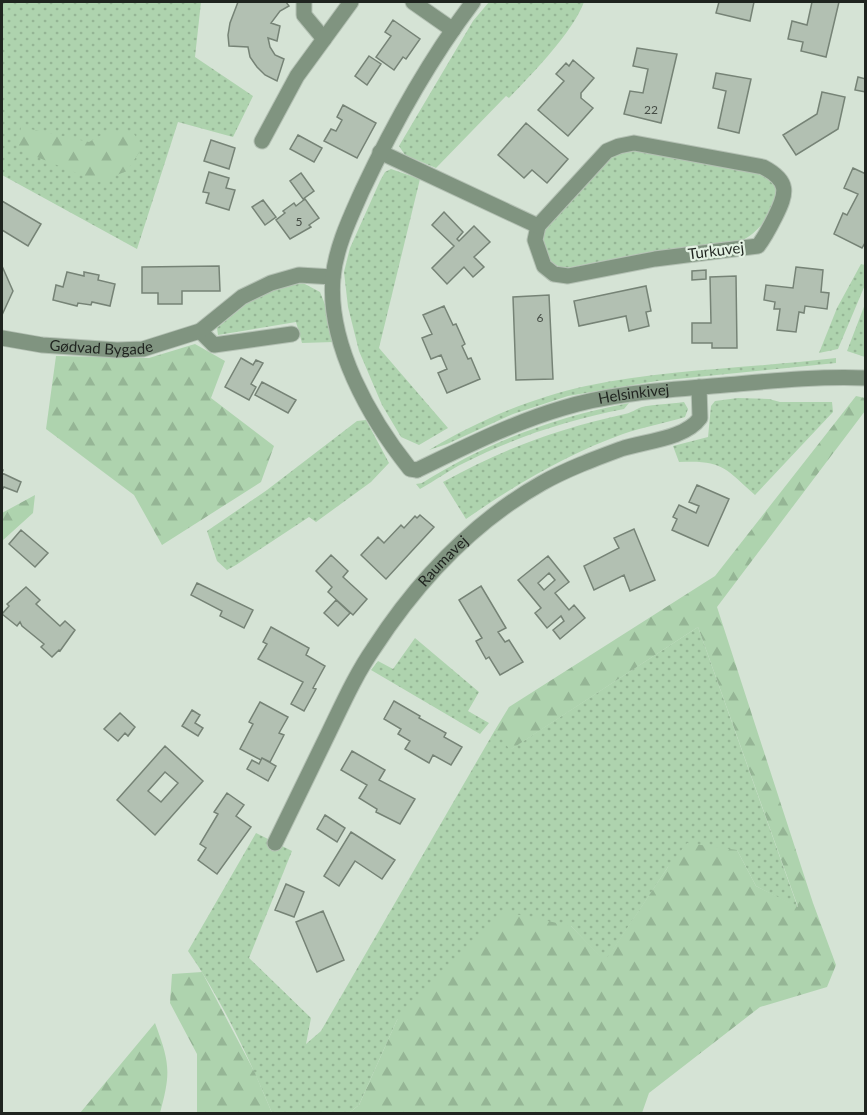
<svg xmlns="http://www.w3.org/2000/svg" width="867" height="1115" viewBox="0 0 867 1115" font-family="Lato,sans-serif">
  <defs>
    <pattern id="grass-dots" width="8" height="8" patternUnits="userSpaceOnUse" patternTransform="scale(1.5)"><rect width="8" height="8" fill="#aed3ae"/><path d="M2 2h.1M6 6h.1" fill="none" stroke="#95b595" stroke-width="1.8" stroke-linecap="round"/></pattern>
    <pattern id="forest-firs" width="22" height="20" patternUnits="userSpaceOnUse" patternTransform="scale(1.5)"><rect width="22" height="20" fill="#aed3ae"/><path d="M5 1l3.5 6h-7zM16 11l3.5 6h-7z" fill="#95b595"/></pattern>
  </defs>
  <rect width="100%" height="100%" fill="#d5e3d5"/>
  <path fill="url(#grass-dots)" d="M2 2H201L195 57 253 96 233 137 178 122 137 249 2 175Z
    M489 2H584C573 32 532 74 509 98L506 96 436 168 405 155 399 146 473 21Z
    M639 148 765 173C793 191 763 231 741 241L654 251 566 268C548 267 539 246 544 230L607 160 616 155Z
    M391 169 420 179 379 348 448 428 419 445 401 437 382 405 359 351 348 307 344 272 350 248 380 181 385 172Z
    M861 264 865 265V285L838 349 819 353 837 308Z
    M303 283 320 292 326 307 334 342 302 343 296 322 218 335 217 328 251 300 282 287Z
    M865 304V357L847 351Z
    M836 358V363L657 381 568 396 513 414 447 444 429 450C477 421 531 398 586 386 668 369 753 368 836 358Z
    M738 398 769 399 780 402H832L833 412 755 495C724 467 722 460 679 462L673 446 708 437 711 406 715 401Z
    M684 402 688 409 685 417C665 423 643 427 623 434 567 454 515 485 466 519L443 482C503 449 557 429 625 414 631 413 636 409 642 407 655 404 670 404 684 402Z
    M629 403 624 409C568 420 515 437 464 463 449 470 435 481 420 489L416 484 422 483C486 443 554 417 629 403Z
    M366 420 389 463 371 482 316 522 309 517 236 565 227 570 217 561 207 531 267 490 357 421Z
    M698 627 798 908 756 886 737 850 668 867 605 962 571 926 397 1020 359 1105 349 1113H272C249 1058 222 1000 188 951L256 833 292 851 249 958 311 1018 306 1044 321 1031 495 730 511 749Z
    M415 638 479 692 468 711 489 723 480 734 371 670 378 661 393 669Z"/>
  <path fill="url(#forest-firs)" d="M21 127 89 142 109 131 133 132 142 148 127 171 99 182 17 149Z
    M195 344 225 361 211 398 274 446 261 482 162 545 134 495 46 429 56 356 149 358Z
    M856 396 865 398V411L717 607 813 903 836 965 827 987 760 1007 649 1093 642 1113H349L359 1105 397 1020 506 912 571 926 605 961 668 867 687 843 737 850 756 886 798 907 698 627 510 750 495 730 509 707 715 576Z
    M35 495 33 513 2 541V513Z
    M202 972 255 1073 272 1113H197V1054L170 1003 172 974Z
    M155 1023C170 1063 171 1073 160 1113H80Z"/>
  <path fill="#b2c0b2" stroke="#768376" stroke-width="1.5" fill-rule="evenodd" d="M238 2H286L289 6 280 11 271 23 280 26 277 41 268 38 270 47 275 55 284 59 277 81 265 75 257 67 250 57 248 47 229 46 228 35 230 23Z
    M719 2H754L750 21 716 13Z
    M812 2H839L826 57 801 51 803 42 788 39 792 21 807 25Z
    M393 20 420 39 406 59 403 57 394 70 376 57 391 36 385 32Z
    M637 48 677 54 661 123 624 114 630 91 643 93 648 69 633 66Z
    M369 56 381 64 367 85 355 76Z
    M573 60 594 78 581 93V98L593 108 568 136 538 110 564 81 556 74 566 63 569 66Z
    M716 73 751 79 739 133 718 128 726 91 713 88Z
    M858 77 866 79V92L855 90Z
    M822 92 845 97 838 129 796 155 783 135 817 114Z
    M343 105 376 123 357 158 324 141 331 129 336 131 342 120 337 117Z
    M526 123 568 159 547 183 532 170 524 178 498 155Z
    M298 135 322 148 314 162 290 149Z
    M211 140 235 148 229 169 204 161Z
    M853 168 866 174V241L862 248 834 234 843 213 847 215 858 194 844 188Z
    M209 172 229 178 226 188 235 190 229 210 206 203 209 193 203 192Z
    M301 173 314 191 303 199 290 181Z
    M305 199 319 218 309 225 311 227 290 239 276 220 285 213 283 211 294 203 296 206Z
    M263 200 276 217 265 225 252 207Z
    M2 201 41 224 28 246 2 230Z
    M444 212 463 232 457 239 459 241 474 226 490 242 474 257 484 267 473 277 464 267 447 284 432 268 454 246 432 225Z
    M2 266 13 291 2 315Z
    M219 266 220 291H182V304H158V293H142V267Z
    M796 267 823 270 821 292 829 293 827 309 805 306 804 313 799 312 796 332 777 330 780 309H774L775 302 764 300 766 285 793 288Z
    M706 270V279L692 280V271Z
    M67 272 84 276V272L99 275 98 280 115 284 110 306 92 302 91 305 78 303 77 306 53 300 56 285 63 287Z
    M736 276 737 348H712V343H692V323H711L710 277Z
    M646 286 651 311 646 312 649 326 629 331 626 316 579 326 574 301Z
    M549 295 553 379 516 380 513 297Z
    M444 306 453 325 456 324 465 344 462 346 468 359 471 358 480 379 447 393 438 373 447 369 441 355 431 359 422 338 432 334 423 315Z
    M241 358 253 365 256 360 263 363 251 384 256 387 249 400 225 387Z
    M262 382 296 400 288 413 255 395Z
    M2 469 3 470 2 473 21 482 17 492 4 487 2 490Z
    M697 485 729 499 708 546 672 530 677 519 673 517 679 505 696 513 699 506 689 502Z
    M420 515 434 527 386 579 361 555 378 537 384 543 401 525 404 528 415 516 417 518Z
    M634 529 655 580 630 591 624 575 594 590 584 566 619 548 614 538Z
    M21 530 48 553 35 567 9 544Z
    M331 555 348 571 343 577 367 599 353 615 328 592 332 587 316 571Z
    M548 556 569 582 555 593 569 610 574 605 585 618 560 639 553 630 564 621 561 616 547 628 535 613 541 608 518 580ZM549 573 555 580 544 590 538 583Z
    M197 583 253 610 244 628 220 616 222 611 191 595Z
    M481 586 506 628 498 632 505 642 509 640 523 662 500 675 489 657 486 659 476 641 482 638 459 600Z
    M26 587 40 600 36 604 60 626 65 621 75 630 60 651 59 650 52 657 41 647 44 644 22 626 20 622 17 626 2 614 9 606 7 604Z
    M336 600 350 613 338 626 324 613Z
    M271 627 309 648 306 655 325 666 313 688 316 689 304 711 291 704 303 682 258 659 267 644 263 642Z
    M394 701 420 716 419 718 446 733 444 737 462 747 451 765 433 755 429 763 405 749 410 741 398 734 401 729 384 719Z
    M260 702 288 717 279 733 284 735 270 762 262 758 261 760 240 749 253 724 249 722Z
    M192 710 200 715 195 723 203 728 198 736 182 726Z
    M120 713 135 727 128 736 125 733 118 741 104 729Z
    M165 746 203 781 155 835 117 800ZM165 772 178 783 161 802 148 791Z
    M352 751 385 770 379 780 415 799 400 824 376 812 377 809 359 798 367 785 341 770Z
    M262 758 276 766 268 781 247 769 252 760 259 764Z
    M227 793 244 805 236 816 251 827 217 874 198 860 206 848 200 844 218 814 214 812Z
    M325 815 345 828 337 842 317 829Z
    M351 832 395 860 382 879 355 861 339 886 324 876Z
    M286 884 304 892 294 917 275 910Z
    M323 911 344 960 317 972 296 922Z"/>
  <g fill="none" stroke-linecap="round" stroke-linejoin="round">
    <g stroke="#b4c1b4" stroke-width="17">
      <g id="minor">
        <path d="M304 2V15L324 39"/>
        <path d="M413 2 453 30"/>
        <path d="M262 141 297 76 351 2"/>
        <path d="M634 143 763 167C790 181 787 193 775 217 770 227 765 237 758 246L655 259 568 276 554 274 544 266 535 240 538 226 607 151 619 146Z"/>
        <path d="M380 152 538 226"/>
        <path d="M200 331 214 345 292 334"/>
        <path id="s1" d="M2 338 42 345 117 350 143 349 200 331 242 297 271 283 299 275 333 277"/>
        <path d="M417 470 410 469C370 419 327 344 333 277 336 247 350 218 362 191 393 125 429 60 473 2"/>
        <path id="s2" d="M275 843C293 806 311 769 329 732 343 703 356 674 374 648 417 582 473 522 542 483 567 469 594 459 621 449 645 441 685 439 700 418L699 387"/>
      </g>
    </g>
    <g stroke="#b4c1b4" stroke-width="17">
      <g id="tertiary">
        <path id="s3" d="M417 470C465 447 512 423 563 408 615 392 671 390 725 385 771 381 819 376 866 378"/>
      </g>
    </g>
    <use href="#minor" stroke="#809480" stroke-width="15"/>
    <use href="#tertiary" stroke="#809480" stroke-width="15"/>
  </g>
  <g text-anchor="middle" stroke-width="4.5" stroke-linejoin="round" paint-order="stroke">
    <g font-size="12" fill="#444b44">
      <text x="651" y="114">22</text>
      <text x="299" y="226">5</text>
      <text x="540" y="322">6</text>
    </g>
    <g font-size="15" fill="#1f241f" stroke="#e2f1e2">
      <text transform="translate(716 251) rotate(-7)" y="5">Turkuvej</text>
      <text dy="5" stroke="none"><textPath href="#s1" startOffset="100">Gødvad Bygade</textPath></text>
      <text dy="5" stroke="none"><textPath href="#s3" startOffset="231">Helsinkivej</textPath></text>
      <text dy="5" stroke="none"><textPath href="#s2" startOffset="330">Raumavej</textPath></text>
    </g>
  </g>
  <rect width="867" height="1115" fill="none" stroke="#1f241f" stroke-width="6"/>
</svg>
